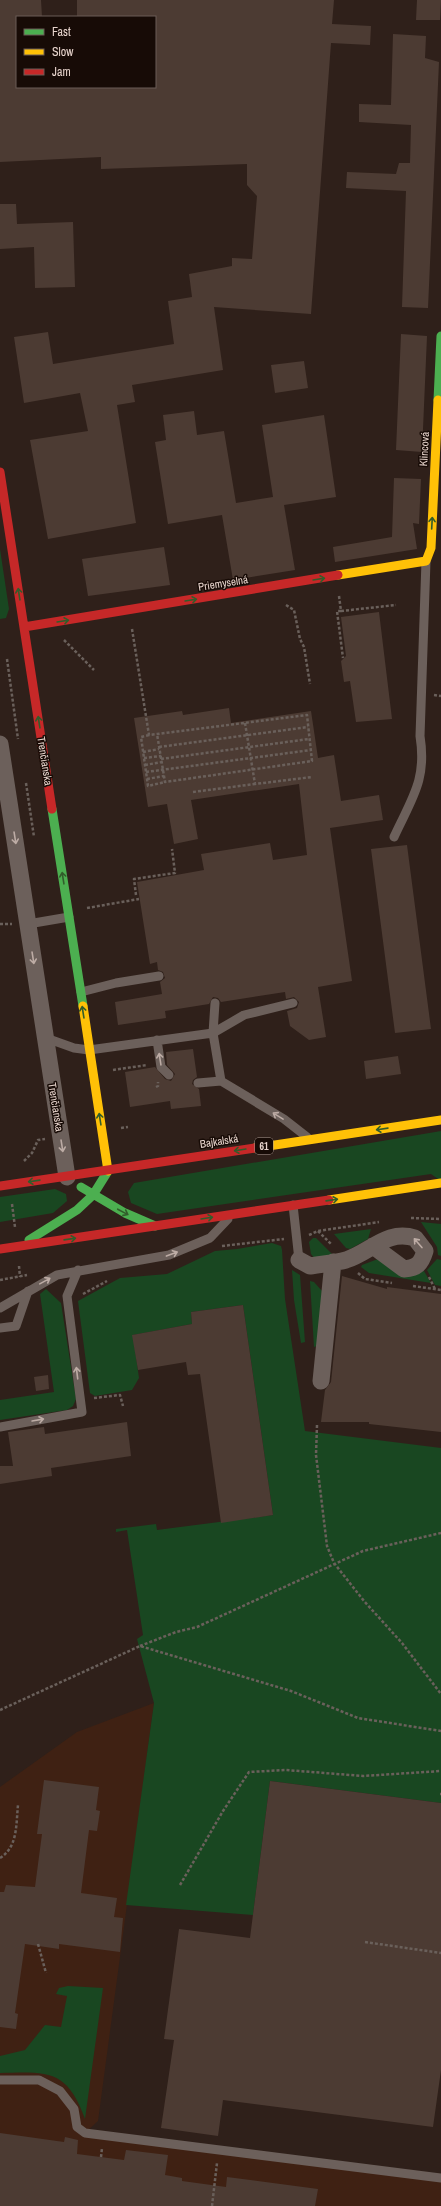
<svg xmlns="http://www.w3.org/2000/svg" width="441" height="2206" viewBox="0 0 441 2206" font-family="'Archivo Narrow',sans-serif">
  <rect width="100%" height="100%" fill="#2f201a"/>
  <path fill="#3f2113" d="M154 1703 98 2121 85 2133 441 2180V2206H0V1787L77 1732Z"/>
  <path fill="#194721" d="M0 549 9 609 6 618 0 619Z
    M441 1131V1181L431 1174 157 1214 131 1203 128 1192 134 1183Z
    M55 1189 66 1194 67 1201 53 1213 0 1222V1197Z
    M421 1222 441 1224V1256L438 1255 437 1247Z
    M371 1229 368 1239 350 1249 346 1248 334 1234Z
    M313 1238H316L334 1256 315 1259 311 1254 309 1242Z
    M272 1243 281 1246 282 1250 285 1299 305 1431 441 1448V1803L270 1781 253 1915 126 1905 154 1703 137 1639 143 1635 127 1530 116 1532V1529L156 1524 157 1530 273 1515 243 1305 191 1312 192 1324 133 1335 139 1378 132 1390 95 1396 90 1393 78 1301 120 1278 167 1274 215 1251 237 1249Z
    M378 1259 404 1274 424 1271 431 1283 369 1273 361 1267 362 1265Z
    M437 1259 441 1260V1286L435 1285 427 1270Z
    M292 1270 300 1275 305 1342 301 1343 294 1300Z
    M310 1281 314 1282 322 1291 317 1346 314 1347Z
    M46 1289 61 1303 76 1399 73 1406 67 1410 0 1420V1400L54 1392 40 1294Z
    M68 1986 103 1988 85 2119C67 2069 48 2072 0 2073V2056L25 2050 45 2025 61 2027 67 1996 56 1994 59 1988Z"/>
  <path fill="#4c3b33" d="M0 0H41L42 17H17V87H155V17H77V0H334L332 24 371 26 370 45 331 43 311 314 214 307 223 370 132 385 135 402 117 405 136 523 48 539 30 440 88 431 80 393 24 403 14 337 48 332 53 364 174 344 168 301 192 297 189 274 232 266V258L252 259 257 196 247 185V164L101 169V157L0 162Z
    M417 0H441L440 20H416Z
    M393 34 426 36 425 58 439 62 428 308 402 307 406 191 346 188 347 172 396 174 399 163H410L411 125 359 122V104L391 105Z
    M0 204H16L17 224 73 222 75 287 35 288 34 247 0 249Z
    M401 334 427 336 422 452 396 450Z
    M304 361 308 388 275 393 271 365Z
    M194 411 197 435 224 431 236 503 273 497 262 425 324 415 336 497 284 505 295 570 233 580 222 515 168 524 155 442 166 440 163 415Z
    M394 478 421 479 419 524 413 523 417 549 335 562 333 547 392 537Z
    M164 547 170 585 88 596 82 559Z
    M379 612 392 719 356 722 350 681 344 682 341 661 346 656 341 617Z
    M229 708 231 723 311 711 318 758 334 755 341 801 379 795 383 820 330 828 352 981 318 987 326 1037 309 1040 290 1026 287 1011 297 1008 299 1002 294 997 286 999 285 992 221 1002 218 998 213 997 209 1004 165 1011 166 1018 118 1025 115 1002 162 994 160 982 165 978 163 972 158 970 157 962 150 964 137 882 204 870 201 854 270 843 273 860 307 855 299 784 191 800 198 839 174 844 167 804 148 807 134 718 182 711 183 715Z
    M407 845 431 1029 395 1033 371 849Z
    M193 1049 197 1077 193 1080 192 1084 199 1089 201 1106 171 1109 170 1101 130 1107 125 1072 155 1067 165 1079 171 1081 175 1074 167 1065 166 1052Z
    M398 1056 401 1074 366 1079 364 1061Z
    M342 1276 387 1289V1287L441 1294V1432L369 1424V1422H321L325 1390 331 1382Z
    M243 1305 273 1515 221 1523 200 1374 188 1375 186 1362 138 1370 132 1335 192 1324 191 1312Z
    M48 1375 49 1389 36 1391 34 1377Z
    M127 1422 131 1456 51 1468 52 1476 0 1484V1466H13L8 1432 44 1427 45 1434Z
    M44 1780 99 1787 96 1810 100 1811 97 1831 89 1830 81 1893 117 1898 114 1917 123 1918 120 1952 59 1944V1949L25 1944 15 2013 18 2014 16 2029 0 2027V1892H4L6 1885 35 1887 42 1834H37Z
    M270 1781 441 1803V2070L433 2127 223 2100 218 2136 161 2128 174 2040 164 2039 179 1929 250 1938Z
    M0 2133 64 2142 65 2137 78 2140 77 2154 124 2160 126 2150 168 2155 165 2175 182 2178V2181L226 2187 227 2177 318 2189 315 2206H0Z"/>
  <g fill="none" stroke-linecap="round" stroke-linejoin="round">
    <path stroke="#6a605b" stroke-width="2.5" stroke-dasharray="3 2" stroke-linecap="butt" d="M339 596 341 611H337L343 658
      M286 605 294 610 300 639 304 647 310 684
      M341 611 396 605
      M132 629 149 735 157 734 307 715 312 761 165 782 157 734
      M64 640 94 670
      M7 659 18 739
      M434 695 441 696
      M245 723 255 784 312 777
      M149 735 141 737 148 786 165 782
      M159 747 308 727
      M143 752 159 749
      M144 758 161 756
      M161 759 309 739
      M145 765 162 762
      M146 772 311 750
      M147 779 164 776
      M26 783 34 837
      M193 792 255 784
      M136 895 134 879 175 873 172 849
      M87 908 139 899
      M0 924H12
      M113 1070 147 1065
      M156 1087 158 1086V1082
      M121 1128 128 1127
      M24 1161 32 1153 38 1140 45 1139
      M12 1204 15 1227
      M411 1218 441 1219
      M318 1231 332 1245
      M309 1235 318 1231 379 1222
      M222 1246 284 1239
      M19 1266 20 1277
      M358 1273 365 1279 392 1283
      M429 1277 435 1289
      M0 1280 27 1275
      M413 1286 441 1290
      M83 1294 107 1281
      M94 1398 120 1395 123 1406
      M317 1425 316 1455 327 1546 334 1563 364 1601 402 1643 441 1694
      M140 1646 176 1632 197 1627 363 1551 441 1533
      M0 1710 140 1646 291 1691 358 1718 441 1731
      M440 1794H441
      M0 1858C18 1847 16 1824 18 1805
      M180 1885 223 1811 249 1772 286 1770 363 1776 441 1771
      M365 1942 441 1953
      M38 1944 46 1973
      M101 2157 102 2148
      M212 2206 217 2163"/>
    <path stroke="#6c605b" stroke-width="9" d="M394 837C412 798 427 780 420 736L426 561
      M28 924 69 917
      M81 992 116 983 159 976
      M293 1003 244 1015 213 1033 221 1081 284 1119 307 1137
      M46 1038 74 1048 89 1050 213 1033 215 1003
      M157 1040 161 1067 169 1075
      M198 1083 221 1081
      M293 1205 299 1260
      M0 1308 57 1275 169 1255 210 1238 228 1219
      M0 1328 16 1326 28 1291
      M0 1427 82 1412 67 1296 78 1270
      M0 2080H39L60 2091 74 2109 77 2127 85 2133 441 2178"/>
    <path stroke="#6c605b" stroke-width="17" d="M0 744 67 1177
      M299 1260 310 1266C322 1264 335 1263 346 1260 371 1252 387 1229 415 1238L425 1251C421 1264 417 1268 404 1269L373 1246
      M321 1381 333 1262"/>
    <path stroke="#4caf50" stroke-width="9" d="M438 400 441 336
      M52 809 83 1006
      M81 1187 125 1213 155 1226
      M29 1240 77 1210 93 1195 108 1171"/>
    <path stroke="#ffc107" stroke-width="9" d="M338 575 426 561 431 548 438 400
      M83 1006 108 1171
      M255 1148 441 1120
      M329 1200 441 1183"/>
    <path stroke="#c62828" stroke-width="9" d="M0 472 52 809
      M24 627 338 575
      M0 1186 255 1148
      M0 1249 329 1200"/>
  </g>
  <defs><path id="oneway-shaft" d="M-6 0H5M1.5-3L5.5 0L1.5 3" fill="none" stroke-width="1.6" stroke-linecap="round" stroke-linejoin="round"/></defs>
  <g stroke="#325d2b">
    <use href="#oneway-shaft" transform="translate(432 523) rotate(-87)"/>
    <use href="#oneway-shaft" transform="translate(319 579) rotate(-9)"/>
    <use href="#oneway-shaft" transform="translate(19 594) rotate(-99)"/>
    <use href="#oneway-shaft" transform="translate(191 600) rotate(-9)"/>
    <use href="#oneway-shaft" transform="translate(63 621) rotate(-9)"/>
    <use href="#oneway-shaft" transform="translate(39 722) rotate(-99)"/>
    <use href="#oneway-shaft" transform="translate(63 878) rotate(-99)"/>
    <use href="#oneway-shaft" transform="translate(83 1012) rotate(-99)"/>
    <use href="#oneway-shaft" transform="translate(100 1119) rotate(-99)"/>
    <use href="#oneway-shaft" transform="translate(382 1129) rotate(172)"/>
    <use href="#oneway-shaft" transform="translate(240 1150) rotate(171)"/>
    <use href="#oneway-shaft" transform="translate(34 1181) rotate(172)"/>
    <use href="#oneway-shaft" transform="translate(332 1200) rotate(-8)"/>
    <use href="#oneway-shaft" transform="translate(123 1212) rotate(28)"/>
    <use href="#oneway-shaft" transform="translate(207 1218) rotate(-9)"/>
    <use href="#oneway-shaft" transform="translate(70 1239) rotate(-8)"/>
  </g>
  <g stroke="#bdaca5">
    <use href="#oneway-shaft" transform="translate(15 838) rotate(81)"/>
    <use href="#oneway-shaft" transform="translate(33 958) rotate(81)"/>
    <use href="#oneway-shaft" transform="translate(160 1059) rotate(-99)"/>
    <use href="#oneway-shaft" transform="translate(278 1116) rotate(-148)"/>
    <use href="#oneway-shaft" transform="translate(62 1146) rotate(81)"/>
    <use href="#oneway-shaft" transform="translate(418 1243) rotate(-131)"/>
    <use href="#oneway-shaft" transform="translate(172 1254) rotate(-20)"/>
    <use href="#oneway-shaft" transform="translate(45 1281) rotate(-29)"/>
    <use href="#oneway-shaft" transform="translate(77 1373) rotate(-97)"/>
    <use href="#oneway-shaft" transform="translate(38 1420) rotate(-10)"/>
  </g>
  <g text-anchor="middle" stroke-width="3" stroke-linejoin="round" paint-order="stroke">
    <rect fill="#170b06" stroke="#a99891" stroke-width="1" x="255" y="1138" width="18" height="16" rx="3"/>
    <g font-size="10" font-weight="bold" fill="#e8d5cd">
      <text x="264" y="1150">61</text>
    </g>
    <g font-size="11" fill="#e8d5cd" stroke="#170b06">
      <text transform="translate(424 449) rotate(-87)" y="4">Klincová</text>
      <text transform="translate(223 583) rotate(-9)" y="4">Priemyselná</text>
      <text transform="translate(45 761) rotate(81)" y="4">Trenčianska</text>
      <text transform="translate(56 1107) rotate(81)" y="4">Trenčianska</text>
      <text transform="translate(219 1141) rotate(-9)" y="4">Bajkalská</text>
    </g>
  </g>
  <rect x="16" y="16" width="140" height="72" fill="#170b06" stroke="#6b5c56"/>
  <rect x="24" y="29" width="20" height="6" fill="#4caf50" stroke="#6b5c56"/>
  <text x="52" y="36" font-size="12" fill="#e8d5cd">Fast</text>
  <rect x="24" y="49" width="20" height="6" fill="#ffc107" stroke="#6b5c56"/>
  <text x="52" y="56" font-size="12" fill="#e8d5cd">Slow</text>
  <rect x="24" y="69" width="20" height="6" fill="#c62828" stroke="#6b5c56"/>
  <text x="52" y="76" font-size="12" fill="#e8d5cd">Jam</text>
</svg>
